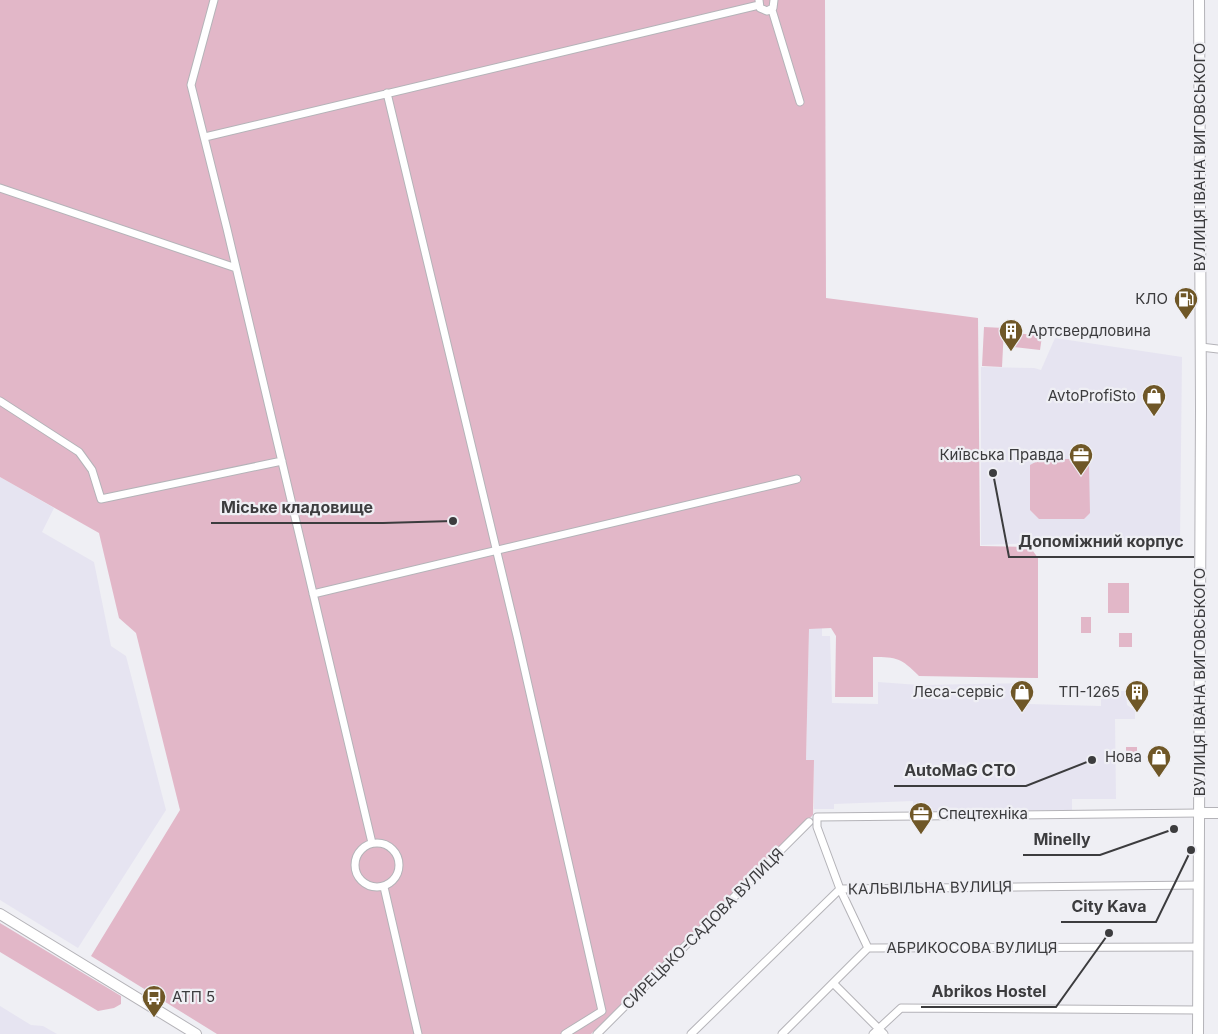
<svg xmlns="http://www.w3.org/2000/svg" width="1218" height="1034" viewBox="0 0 1218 1034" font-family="Inter,sans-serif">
  <rect width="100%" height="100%" fill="#efeff4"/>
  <path fill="#e6e4f1" d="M1055 338 1182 357 1180 542 1105 541 981 545V367L1034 368 1041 370Z
    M0 477 54 508 42 532 94 562 111 646 126 656 166 810 78 948 0 900Z
    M822 628V636H830L832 703 878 704V682L919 685 1027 683 1028 704 1101 706V691H1126L1127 705 1135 710V719H1115L1116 799H1072V810L913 812V801L834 804V809H814V760H806L809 629Z
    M0 1006 31 1025 43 1026 57 1034H0Z"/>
  <path fill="#e2b7c8" d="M0 0H825L826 298 978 318 980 546 1030 547 1038 558V678L919 676C901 658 897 657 873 657V697H835L836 636 831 628 809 629 806 760H814L813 815 591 1034H217L91 956 180 810 136 633 119 618 99 533 0 477Z
    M984 327 1004 328 1002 367 982 366Z
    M1015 333 1042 336 1040 350 1014 347Z
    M1041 459H1084L1089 465 1090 513 1084 519H1039L1030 510V465Z
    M1108 583H1129V613H1108Z
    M1081 617H1091V633H1081Z
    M1119 633H1132V647H1119Z
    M1126 747H1137V762H1126Z
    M0 923 121 996V1004L114 1008 98 1011 0 952Z"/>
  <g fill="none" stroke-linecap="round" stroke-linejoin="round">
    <g stroke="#b4b3b8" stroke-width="9">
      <path id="minor" d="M214 0 191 85 227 229 372 843
        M759 0 760 8 767 11 773 8 774 0
        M772 10 800 102
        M387 93 517 636 602 1011 565 1034
        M205 137 759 5
        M0 188 236 268
        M1201 347 1218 349
        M0 401 79 452 92 470 101 499 282 461
        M313 594 797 479
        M355 865a22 22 0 1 1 44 0a22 22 0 1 1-44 0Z
        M384 887 418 1034
        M868 948 840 889 817 827V817L1200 813
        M833 983 884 1034
        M597 1034 809 822
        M691 1034 840 889 1199 885
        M782 1034 868 948 1198 947
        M873 1034 901 1008 1198 1010"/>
    </g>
    <g stroke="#b4b3b8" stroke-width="12">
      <path id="secondary" d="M1200 813H1218
        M0 914 196 1034
        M1198 1034 1201 409 1199 0"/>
    </g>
    <use href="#minor" stroke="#fff" stroke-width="7"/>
    <use href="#secondary" stroke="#fff" stroke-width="10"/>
  </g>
  <defs>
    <g id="fuel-pin" transform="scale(1.25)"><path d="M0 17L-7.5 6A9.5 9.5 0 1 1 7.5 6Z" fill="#6f5727" stroke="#efeff4"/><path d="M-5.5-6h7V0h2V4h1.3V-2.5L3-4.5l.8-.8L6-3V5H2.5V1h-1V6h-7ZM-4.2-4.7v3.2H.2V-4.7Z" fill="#fff"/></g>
    <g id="building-pin" transform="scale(1.25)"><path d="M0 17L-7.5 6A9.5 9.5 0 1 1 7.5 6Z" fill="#6f5727" stroke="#efeff4"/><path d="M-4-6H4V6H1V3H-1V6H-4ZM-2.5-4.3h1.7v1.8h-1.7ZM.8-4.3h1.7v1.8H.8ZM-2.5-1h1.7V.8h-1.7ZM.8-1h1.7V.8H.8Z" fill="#fff"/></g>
    <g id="shop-pin" transform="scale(1.25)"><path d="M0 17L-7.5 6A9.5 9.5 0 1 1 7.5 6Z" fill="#6f5727" stroke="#efeff4"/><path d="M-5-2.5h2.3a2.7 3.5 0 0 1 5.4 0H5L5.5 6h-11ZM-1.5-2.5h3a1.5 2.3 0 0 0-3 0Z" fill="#fff"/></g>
    <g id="office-pin" transform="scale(1.25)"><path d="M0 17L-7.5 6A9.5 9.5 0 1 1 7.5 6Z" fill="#6f5727" stroke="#efeff4"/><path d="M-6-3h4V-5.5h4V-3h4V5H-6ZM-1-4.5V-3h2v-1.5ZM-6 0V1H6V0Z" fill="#fff"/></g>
    <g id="bus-pin" transform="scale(1.25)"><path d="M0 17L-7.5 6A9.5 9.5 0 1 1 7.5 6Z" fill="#6f5727" stroke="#efeff4"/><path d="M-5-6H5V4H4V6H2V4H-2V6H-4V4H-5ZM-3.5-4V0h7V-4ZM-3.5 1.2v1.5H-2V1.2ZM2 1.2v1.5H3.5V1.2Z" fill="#fff"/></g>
  </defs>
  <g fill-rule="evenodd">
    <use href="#fuel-pin" x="1186" y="299"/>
    <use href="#building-pin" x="1011" y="331"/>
    <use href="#shop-pin" x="1154" y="396"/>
    <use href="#office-pin" x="1081" y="455"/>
    <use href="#shop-pin" x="1022" y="692"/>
    <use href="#building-pin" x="1137" y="692"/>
    <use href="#shop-pin" x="1159" y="757"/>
    <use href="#office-pin" x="921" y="814"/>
    <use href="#bus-pin" x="154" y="997"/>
  </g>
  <g text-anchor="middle" stroke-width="4.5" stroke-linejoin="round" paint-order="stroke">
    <g font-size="15" fill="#3c3c3e" stroke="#efeff4">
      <text transform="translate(1200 157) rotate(-90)" y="5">ВУЛИЦЯ ІВАНА ВИГОВСЬКОГО</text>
      <text transform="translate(1200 682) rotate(-90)" y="5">ВУЛИЦЯ ІВАНА ВИГОВСЬКОГО</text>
      <text transform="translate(930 888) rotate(-1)" y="5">КАЛЬВІЛЬНА ВУЛИЦЯ</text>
      <text transform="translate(703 929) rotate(-45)" y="5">СИРЕЦЬКО-САДОВА ВУЛИЦЯ</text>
      <text x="972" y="953">АБРИКОСОВА ВУЛИЦЯ</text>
    </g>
    <g font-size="15" fill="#3c3c3e" stroke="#efeff4" text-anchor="end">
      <text x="1168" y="304">КЛО</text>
      <text x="1028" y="336" text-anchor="start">Артсвердловина</text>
      <text x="1136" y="401">AvtoProfiSto</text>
      <text x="1064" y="460">Київська Правда</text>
      <text x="1004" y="697">Леса-сервіс</text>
      <text x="1120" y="697">ТП-1265</text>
      <text x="1142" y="762">Нова</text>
      <text x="938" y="819" text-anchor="start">Спецтехніка</text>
      <text x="172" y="1002" text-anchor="start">АТП 5</text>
    </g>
  </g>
  <path fill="none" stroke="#3c3c3e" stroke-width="2" d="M453 521L383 523H211M993 473L1009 557H1194M1092 760L1026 786H894M1174 829L1100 855H1023M1191 850L1156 922H1061M1109 933L1056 1007H921"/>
  <g fill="#3c3c3e" stroke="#efeff4" stroke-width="2">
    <circle cx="453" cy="521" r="5"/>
    <circle cx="993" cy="473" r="5"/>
    <circle cx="1092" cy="760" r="5"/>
    <circle cx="1174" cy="829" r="5"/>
    <circle cx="1191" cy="850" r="5"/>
    <circle cx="1109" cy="933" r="5"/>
  </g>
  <g font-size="16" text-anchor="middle" font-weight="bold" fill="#3c3c3e" stroke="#efeff4" stroke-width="4.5" stroke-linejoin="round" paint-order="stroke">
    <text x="297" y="513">Міське кладовище</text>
    <text x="1101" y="547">Допоміжний корпус</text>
    <text x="960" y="776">AutoMaG СТО</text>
    <text x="1062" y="845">Minelly</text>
    <text x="1109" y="912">City Kava</text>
    <text x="989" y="997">Abrikos Hostel</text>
  </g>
</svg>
